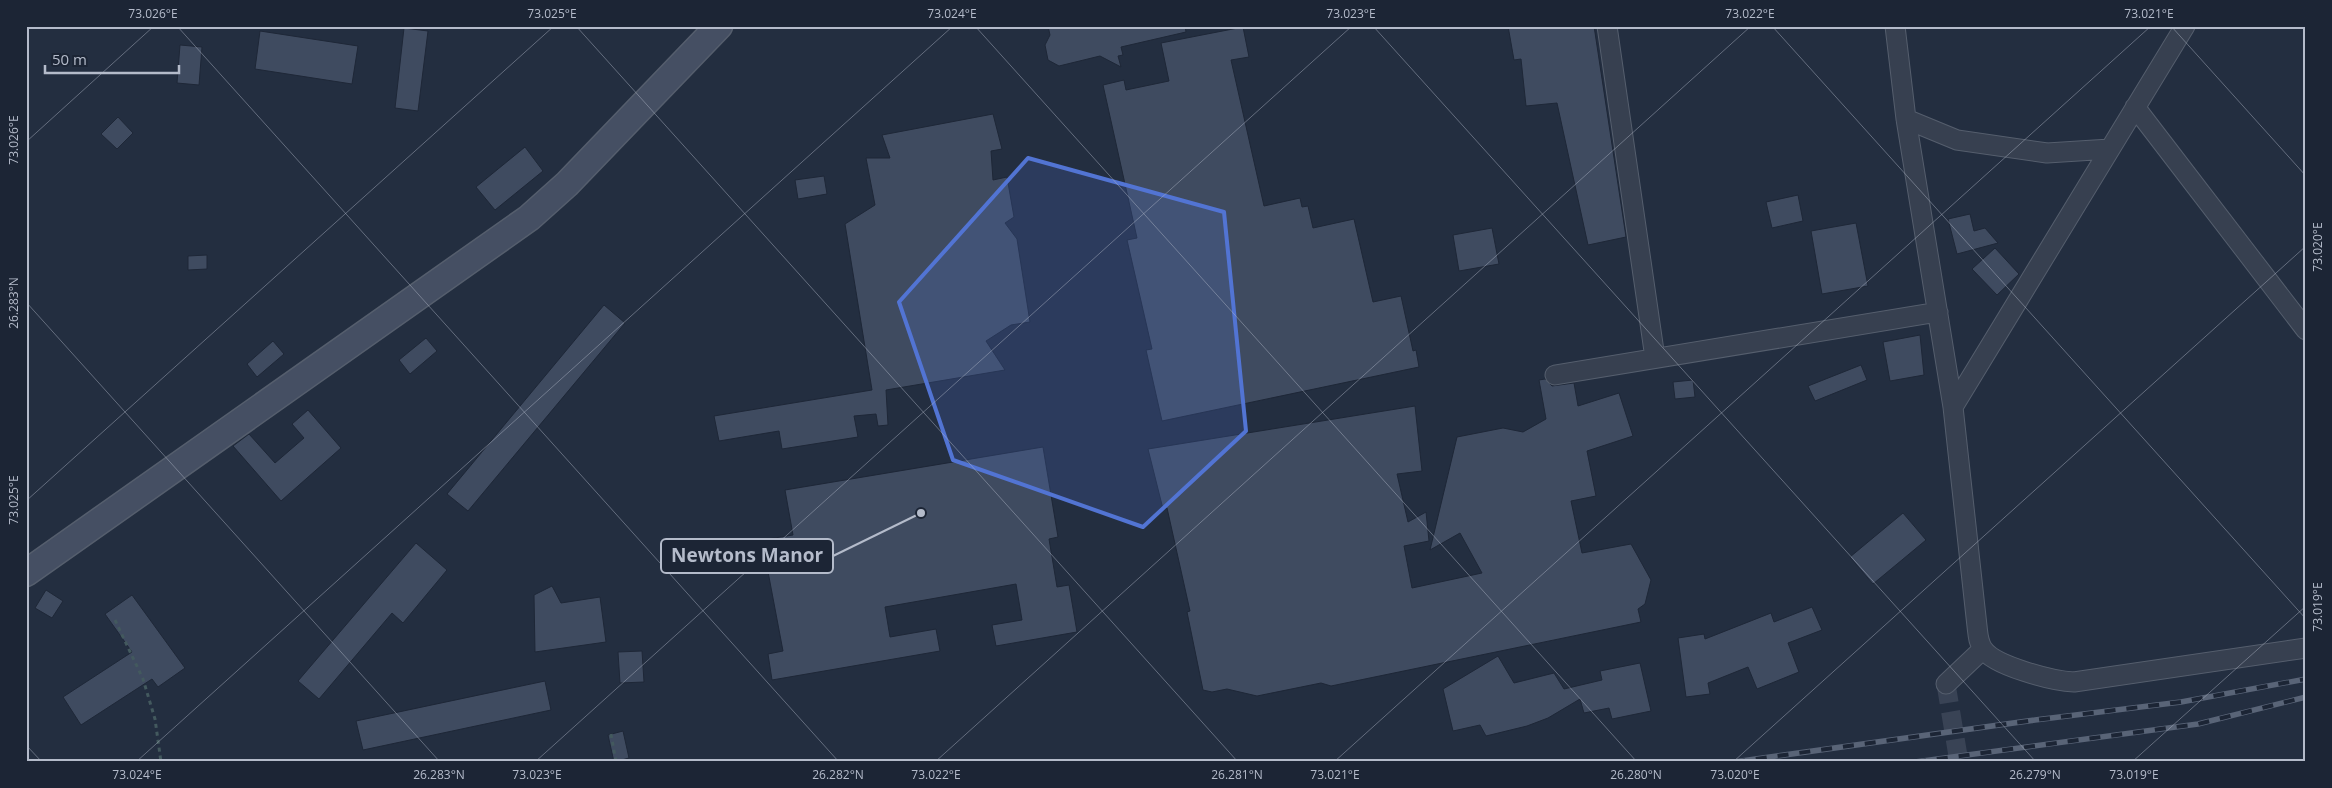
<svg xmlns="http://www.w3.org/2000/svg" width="2332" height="788" viewBox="0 0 2332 788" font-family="'Open Sans',sans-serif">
  <rect width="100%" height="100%" fill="#232e40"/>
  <path fill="#3f4b60" stroke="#1e2737" d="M1048 26H1185L1186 32 1121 47 1123 55 1118 56 1121 67 1100 56 1059 66 1048 60 1045 45 1050 35Z
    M1508 26H1594L1626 237 1588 245 1557 103 1526 106 1521 59 1514 60Z
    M1243 27 1249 57 1231 60 1264 206 1300 198 1302 207 1308 206 1313 228 1354 219 1373 302 1401 296 1413 351 1416 350 1419 367 1162 421 1146 350 1152 349 1127 240 1137 238 1103 85 1124 80 1126 90 1169 81 1161 43Z
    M404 28 428 31 418 111 395 108Z
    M260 31 358 46 352 84 255 69Z
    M180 45 202 47 199 85 177 83Z
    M993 114 1002 149 991 151 993 180 1007 177 1014 217 1005 223 1017 239 1030 322 1011 325 986 341 1005 370 886 390 888 425 878 426 876 414 854 416 858 437 782 449 779 431 719 441 714 416 872 390 845 224 875 205 866 158H890L882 135Z
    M118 117 133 133 117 149 101 134Z
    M525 147 543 171 495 210 476 187Z
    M824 176 827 194 798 199 795 180Z
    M1798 195 1803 221 1772 228 1766 202Z
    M1970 214 1974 231 1985 228 1998 243 1957 254 1948 219Z
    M1856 223 1868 286 1822 294 1811 231Z
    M1492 228 1499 264 1459 271 1453 235Z
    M1995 248 2019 274 1997 295 1972 269Z
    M207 255V269L188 270V256Z
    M604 305 625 323 468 511 447 494Z
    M1920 335 1924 375 1890 381 1883 342Z
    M426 338 437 351 410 374 399 360Z
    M273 341 284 354 257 377 247 364Z
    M1861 365 1867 380 1815 401 1808 386Z
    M1545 379 1552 386 1574 383 1578 406 1619 393 1633 436 1587 451 1596 496 1571 501 1582 553 1631 544 1651 580 1645 604 1638 609 1641 622 1331 686 1321 683 1257 696 1227 689 1212 692 1203 690 1187 612 1190 611 1167 508 1163 509 1148 449 1415 406 1422 471 1397 474 1408 522 1426 512 1429 541 1404 546 1412 588 1482 573 1460 533 1430 550 1457 437 1503 428 1523 432 1546 419 1539 380Z
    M1693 380 1695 397 1675 399 1673 382Z
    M308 410 341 448 281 501 233 446 249 434 275 463 304 438 292 424Z
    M1043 447 1058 537 1049 539 1057 587 1069 585 1077 632 996 646 992 625 1022 620 1016 584 885 607 890 637 936 629 940 651 772 680 768 654 783 651 762 540 793 535 785 490Z
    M1903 513 1926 540 1873 584 1850 557Z
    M416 543 447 570 403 623 392 613 319 699 298 681Z
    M552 586 561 603 600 597 606 642 535 652 534 595Z
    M46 590 63 601 52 618 35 608Z
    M132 595 185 668 158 687 152 679 81 725 63 697 132 652 105 614Z
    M1812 607 1822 630 1788 643 1799 672 1757 689 1748 667 1708 683 1710 694 1686 697 1678 638 1704 634 1705 639 1771 613 1774 622Z
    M642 651 644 682 620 683 618 652Z
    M1498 656 1514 683 1554 673 1564 689 1602 680 1600 671 1640 663 1651 711 1612 719 1609 708 1584 713 1580 699 1548 718 1527 726 1486 736 1480 725 1453 731 1443 689Z
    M545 681 551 710 363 750 356 721Z
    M623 731 629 758 614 762 608 735Z"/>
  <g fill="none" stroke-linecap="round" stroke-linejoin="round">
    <path stroke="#394355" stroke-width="19" stroke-dasharray="19 9" stroke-linecap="butt" d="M1946 684 1959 762"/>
    <g stroke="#555e6d" stroke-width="21">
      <path id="street" d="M1607 26 1655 358
        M1895 26 1906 119 1953 407 1977 626C1978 634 1978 642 1983 649 1994 666 2053 681 2074 682L2306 648
        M2135 107 2306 330
        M1906 119 1957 140 2047 153 2110 149
        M1555 375 1938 312
        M1953 407 2185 26
        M1946 684 1983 649"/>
    </g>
    <g stroke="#555e6d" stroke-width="29">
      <path id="secondary" d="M26 573 529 218 567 184 719 26"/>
    </g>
    <path stroke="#43595e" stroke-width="3" stroke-dasharray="4 4" stroke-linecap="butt" d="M115 620 143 679 155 719 161 762
      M611 734 616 762"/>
    <use href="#street" stroke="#374050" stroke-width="19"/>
    <use href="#secondary" stroke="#454f63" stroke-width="26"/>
    <g stroke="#596477" stroke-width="5.5">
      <path id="rail" d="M1734 762 2035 720 2181 702 2306 679
        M1915 762 2198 724 2306 697"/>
    </g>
    <use href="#rail" stroke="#1c2535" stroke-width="4" stroke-dasharray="11" stroke-linecap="butt"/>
  </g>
  <path fill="#5274d3" fill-opacity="0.2" stroke="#5274d3" stroke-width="4" stroke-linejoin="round" d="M1028 158 1224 212 1246 431 1143 527 953 460 899 302Z"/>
  <path fill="none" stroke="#b4bbca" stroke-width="1" stroke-opacity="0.45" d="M177 26 839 762M576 26 1238 762M975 26 1637 762M1373 26 2036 762M1772 26 2306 619M2171 26 2306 176M26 142 154 26M26 302 440 762M26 501 554 26M26 745 42 762M136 762 953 26M535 762 1352 26M935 762 1751 26M1334 762 2151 26M1733 762 2306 246M2132 762 2306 606"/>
  <path fill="none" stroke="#b4bbca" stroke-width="2" d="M921 513L833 556"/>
  <circle fill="#b4bbca" stroke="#1c2535" stroke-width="2" cx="921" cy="513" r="5"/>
  <rect fill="#1c2535" stroke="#b4bbca" stroke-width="2" x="661" y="539" width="172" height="34" rx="5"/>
  <g font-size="19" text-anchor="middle" font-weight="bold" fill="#b4bbca">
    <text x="747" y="562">Newtons Manor</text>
  </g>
  <rect width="2332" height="788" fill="none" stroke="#1c2535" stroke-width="55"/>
  <path d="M45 65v8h134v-8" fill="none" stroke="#b4bbca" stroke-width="2.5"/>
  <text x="52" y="65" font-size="15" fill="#b4bbca" stroke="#1c2535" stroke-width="4" paint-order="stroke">50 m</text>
  <rect x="28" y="28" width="2276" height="732" fill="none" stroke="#b4bbca" stroke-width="2"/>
  <g font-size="12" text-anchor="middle" fill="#b4bbca">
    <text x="153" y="18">73.026°E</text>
    <text x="552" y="18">73.025°E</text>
    <text x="952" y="18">73.024°E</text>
    <text x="1351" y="18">73.023°E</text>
    <text x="1750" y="18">73.022°E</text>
    <text x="2149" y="18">73.021°E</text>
    <text transform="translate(14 140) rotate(-90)" y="4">73.026°E</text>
    <text transform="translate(2318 247) rotate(-90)" y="4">73.020°E</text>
    <text transform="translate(14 303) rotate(-90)" y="4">26.283°N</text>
    <text transform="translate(14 500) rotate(-90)" y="4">73.025°E</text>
    <text transform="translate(2318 607) rotate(-90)" y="4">73.019°E</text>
    <text x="137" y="779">73.024°E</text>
    <text x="439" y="779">26.283°N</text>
    <text x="537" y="779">73.023°E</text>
    <text x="838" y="779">26.282°N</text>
    <text x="936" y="779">73.022°E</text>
    <text x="1237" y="779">26.281°N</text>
    <text x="1335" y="779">73.021°E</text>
    <text x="1636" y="779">26.280°N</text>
    <text x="1735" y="779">73.020°E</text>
    <text x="2035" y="779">26.279°N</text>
    <text x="2134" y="779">73.019°E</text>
  </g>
</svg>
